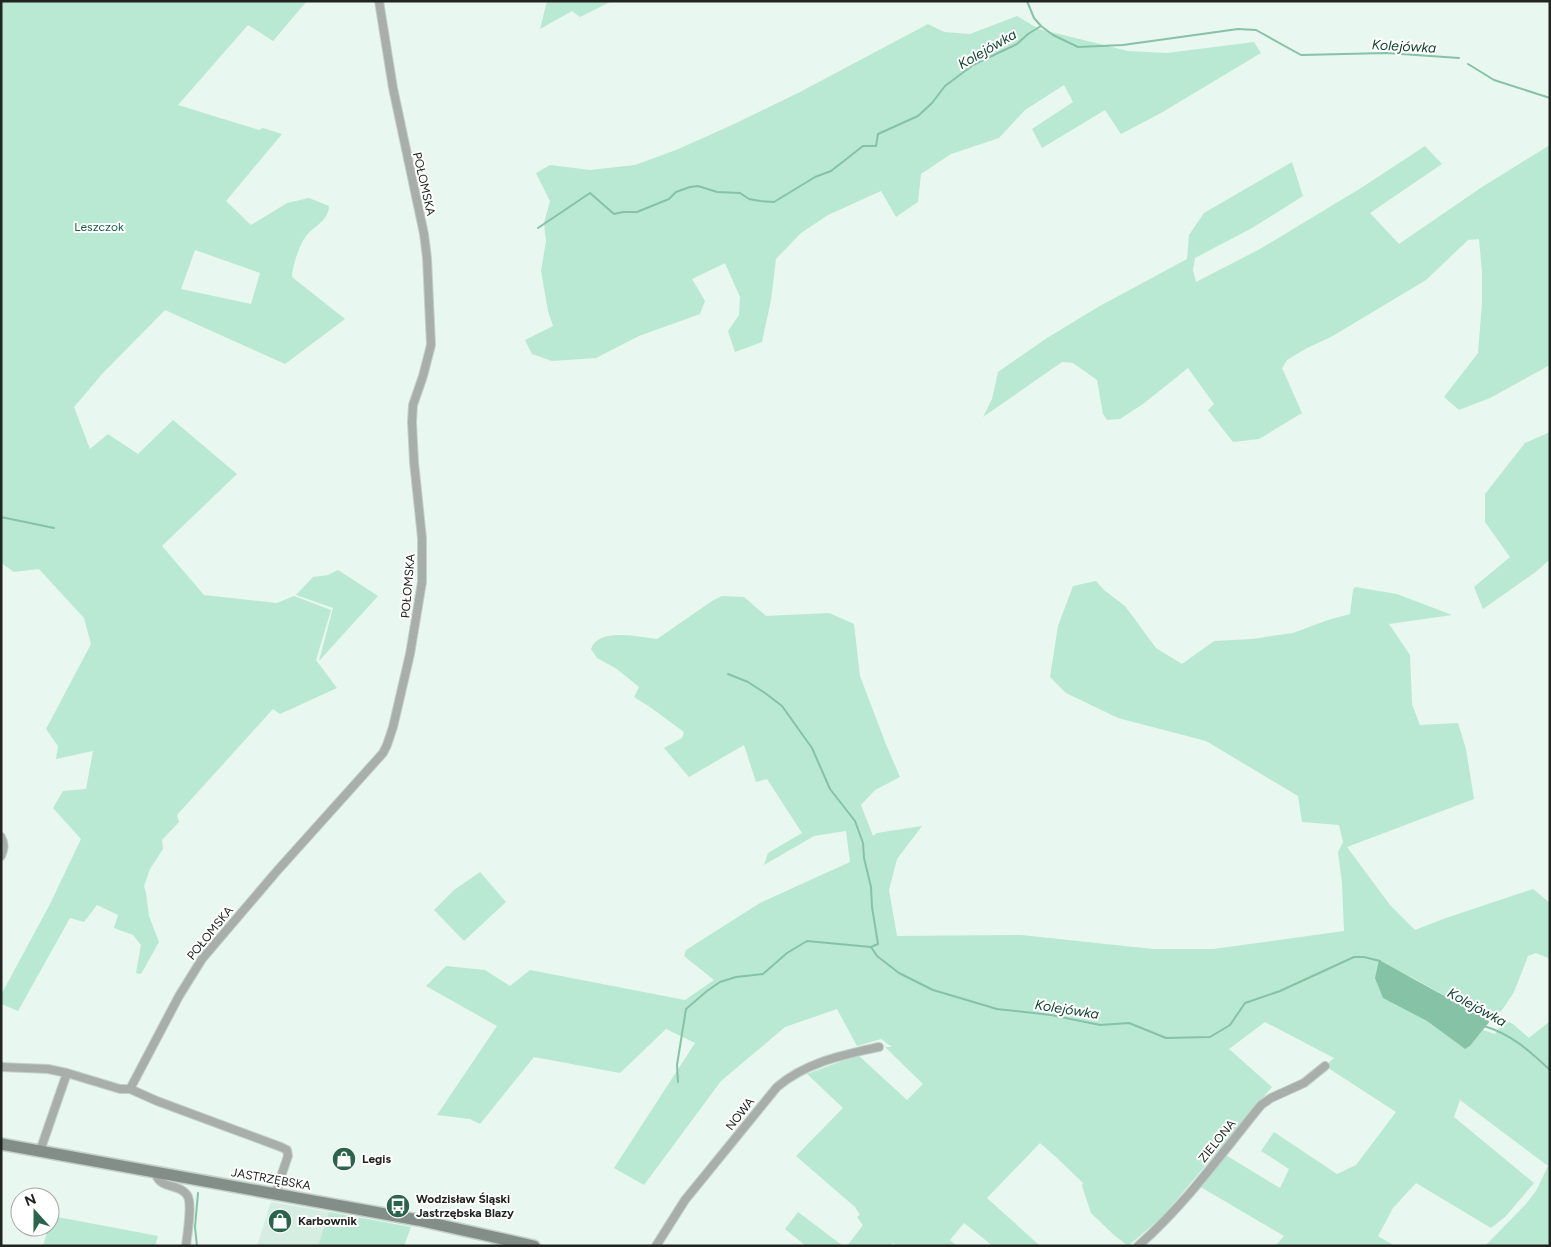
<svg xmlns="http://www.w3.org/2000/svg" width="1551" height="1247" viewBox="0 0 1551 1247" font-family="Figtree,sans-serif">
  <rect width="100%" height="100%" fill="#e8f7ef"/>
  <path fill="#d6ede2" d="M271 1202 329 1212 318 1246H257Z"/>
  <path fill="#b9e9d2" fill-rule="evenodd" d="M1 1H307L273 41 248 25 178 105 259 130 263 128 282 134 226 201 251 225 287 203 309 198 329 206C328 223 312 226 304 239 299 247 292 267 292 277L345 319 285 364 165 310 103 373 74 407 90 449 108 434 138 454 173 420 237 474 162 546 204 595 277 603 294 596 331 610 316 660 337 688 280 714 273 709 177 815 179 822 162 840 163 849 150 869 144 886 146 893 149 916 159 942 141 974 136 973 141 945 133 935 114 928 118 915 97 905 84 922 70 918 18 1011 1 1004V995L50 904 81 839 53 808 63 791 86 789 93 751 56 759 58 746 46 729 91 644 84 618 39 569 14 572 1 563ZM195 250 260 273 251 304 181 289Z
    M547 1H612L580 17 572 11 540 29Z
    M1017 16 1039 29 1128 51 1167 53 1254 42 1261 53 1161 113 1121 134 1105 110 1042 148 1032 129 1073 102 1064 85 1025 110 999 138 951 154 921 174 918 202 896 217 881 191 828 215 801 233 776 259 771 300 762 342 735 352 728 331 739 315 740 297 725 263 692 279 705 301 700 314 639 336 596 358 552 361 532 354 525 340 553 326 548 311 541 271 546 241 544 223 550 201 536 173 550 165 590 170 635 165 676 150 732 125 800 92 928 24 944 32 970 34Z
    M1550 145V365L1490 398 1459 410 1444 397 1478 353 1482 303V272L1479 239 1468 240 1426 280 1331 337 1307 348 1287 360 1282 368 1302 413 1259 439 1233 442 1208 410 1214 404 1188 368 1143 404 1120 419 1107 420 1103 414 1097 380 1073 363 1062 362 983 417 992 399 998 372 1047 338 1098 307 1187 259 1189 235 1204 213 1292 162 1303 196 1252 228 1195 258 1193 270 1196 282 1260 249 1361 188 1425 146 1442 164 1370 213 1399 244 1482 187Z
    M1550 432V559L1537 571 1483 609 1474 587 1510 557 1485 522V494L1525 443Z
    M338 570 378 596 319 661 333 608 296 595 313 577 328 575Z
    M1096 581 1104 590 1125 606 1156 648 1182 664 1214 641 1252 639 1293 633 1328 620 1350 614 1353 590 1355 587 1397 594 1452 615 1389 624 1410 655 1412 704 1420 725 1458 723 1466 749 1474 799 1347 847 1390 905 1415 930 1443 919 1533 889 1550 903V959L1536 953 1528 956 1514 992 1502 1010 1490 1021 1413 978 1393 969 1407 1010 1427 1021 1465 1049 1470 1046 1483 1030 1495 1034 1504 1020 1513 1024 1529 1038 1550 1021V1246H1485L1526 1204 1536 1191 1548 1166 1460 1100 1454 1117 1534 1183 1506 1216 1491 1228 1416 1183 1393 1208 1378 1236 1395 1246H1275L1284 1236 1199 1186 1224 1154 1280 1188 1289 1169 1261 1151 1274 1132 1337 1174 1356 1165 1396 1112 1325 1066 1334 1058 1265 1022 1229 1049 1272 1087 1162 1217 1128 1246 1114 1235 1091 1213 1082 1186 1083 1183 1057 1158 1040 1143 987 1198 1040 1246H993L964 1223 950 1240 957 1246H896L893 1243 890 1246H847L863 1225 857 1217 860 1215 855 1207 796 1156 843 1108 807 1074 858 1055 907 1100 923 1084 885 1047H892L881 1039 857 1046 837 1009 785 1027 721 1081 644 1185 614 1168 695 1043 666 1029 620 1073 534 1057 480 1124 470 1119 437 1115 497 1026 426 986 446 966 485 970 510 986 530 970 685 1000 714 980 684 956 686 950 760 903 850 862 846 831 814 836 764 865 768 853 802 833 767 779 756 782 744 745 689 777 664 748 682 738 684 732 650 707 634 697 639 687 617 669 597 658 591 649C598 627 639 637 657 639L712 601 722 596 744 597 766 616 829 613 854 624 860 676 887 747 900 777 875 790 861 805 873 836 877 833 922 826 897 859 889 890 897 936 1021 935 1153 949H1213L1344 931 1342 883 1338 852 1343 842 1339 825 1302 822 1298 796 1206 741 1118 718 1066 693 1050 677 1058 626 1073 586Z
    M480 872 506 902 464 941 434 910 454 890Z
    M329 1212 411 1227 404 1246H318Z
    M798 1212 843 1246H806L785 1229Z
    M52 1216 158 1236 155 1246H43Z"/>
  <path fill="#86c2a6" d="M1379 960 1490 1021 1470 1046 1465 1049 1427 1021 1383 998 1375 978Z"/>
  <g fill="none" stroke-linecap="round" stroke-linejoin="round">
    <path stroke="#86c2a6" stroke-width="2" d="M1027 1 1034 18 1041 26 1053 35 1078 47 1123 45 1238 29 1256 30 1301 55 1387 53 1459 58
      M1468 64 1494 80 1550 98
      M538 228 590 193 614 214 623 212H637L669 199 676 192 690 187 698 186 717 192 740 193 749 199 760 201 774 202 815 177 831 171 863 146H876L878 134 918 116 932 103 945 86 973 65 1017 44 1028 34 1041 26
      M1 517 54 528
      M728 674 748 682 765 693 782 706 812 748 830 789 855 821 863 843 864 858 871 887 872 907 878 944 871 947 877 956 899 973 933 990 997 1009 1051 1015 1100 1025 1129 1023 1166 1038 1210 1037 1230 1025 1245 1003 1280 991 1354 957H1364L1380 961
      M1484 1026C1511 1034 1530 1051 1550 1070
      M678 1082 677 1065 686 1009 707 991 720 982 736 977 763 974 787 953 807 941 871 947
      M197 1246 195 1227 198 1193"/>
    <g stroke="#c4d1ca" stroke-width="10">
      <path id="street" d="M1 837C5 844 4 849 1 856
        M1 1067 48 1069 67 1073 120 1089H130L157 1101 281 1147 287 1150 288 1156 275 1194
        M130 1089 179 996 202 959 277 871 383 753 387 745 393 727 410 654 422 582V538L414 462 412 422 413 405 423 376 431 345 427 258 424 234 393 88 379 1
        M40 1151 67 1073
        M158 1173 157 1177C161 1185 169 1185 177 1188 180 1189 185 1192 187 1195 193 1203 187 1235 186 1246
        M656 1246 685 1200 777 1087C806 1062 843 1055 879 1047
        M1138 1246C1185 1205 1222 1153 1261 1105L1271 1098 1304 1083 1325 1066"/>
    </g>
    <g stroke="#c4d1ca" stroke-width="14">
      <path id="secondary" d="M1 1144 418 1220 534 1246"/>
    </g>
    <use href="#street" stroke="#a8afab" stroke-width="8"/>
    <use href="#secondary" stroke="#848e89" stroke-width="11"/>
  </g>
  <defs>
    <g id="shop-disc" transform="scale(1.25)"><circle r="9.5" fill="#2b644d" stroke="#fff"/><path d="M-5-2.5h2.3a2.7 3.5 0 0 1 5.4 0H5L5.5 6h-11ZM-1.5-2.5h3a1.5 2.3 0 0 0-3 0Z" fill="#fff"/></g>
    <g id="bus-disc" transform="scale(1.25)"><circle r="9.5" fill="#2b644d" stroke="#fff"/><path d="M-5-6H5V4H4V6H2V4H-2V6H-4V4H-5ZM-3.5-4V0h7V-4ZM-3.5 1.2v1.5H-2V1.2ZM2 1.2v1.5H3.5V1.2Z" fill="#fff"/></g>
  </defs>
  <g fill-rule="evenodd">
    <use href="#shop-disc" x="344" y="1159"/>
    <use href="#bus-disc" x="398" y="1206"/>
    <use href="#shop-disc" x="280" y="1221"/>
  </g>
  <g text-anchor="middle" stroke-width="4" stroke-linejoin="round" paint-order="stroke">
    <g font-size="12" fill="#202522" stroke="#fff">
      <text transform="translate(424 184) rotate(77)" y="4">POŁOMSKA</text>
      <text transform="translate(408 586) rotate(-85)" y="4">POŁOMSKA</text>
      <text transform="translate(210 933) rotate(-51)" y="4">POŁOMSKA</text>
      <text transform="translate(740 1114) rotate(-52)" y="4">NOWA</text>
      <text transform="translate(1217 1141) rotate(-51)" y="4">ZIELONA</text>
      <text transform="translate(271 1179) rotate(10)" y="4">JASTRZĘBSKA</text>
    </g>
    <g font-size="12" fill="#145e44" stroke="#fff">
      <text x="99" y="231">Leszczok</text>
    </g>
    <g font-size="12" font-weight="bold" fill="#202522" stroke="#fff" text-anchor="start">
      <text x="362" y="1163">Legis</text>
      <text x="416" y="1203">Wodzisław Śląski<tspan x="416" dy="14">Jastrzębska Blazy</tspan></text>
      <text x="298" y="1225">Karbownik</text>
    </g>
    <g font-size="14" font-style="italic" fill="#10422f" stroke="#fff">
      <text transform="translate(1404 46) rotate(3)" y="5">Kolejówka</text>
      <text transform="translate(987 49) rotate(-30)" y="5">Kolejówka</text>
      <text transform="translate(1477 1007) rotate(29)" y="5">Kolejówka</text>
      <text transform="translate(1067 1009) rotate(9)" y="5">Kolejówka</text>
    </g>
  </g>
  <rect width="1551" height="1247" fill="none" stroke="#202522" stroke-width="5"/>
  <g transform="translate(35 1212) rotate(339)"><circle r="24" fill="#ffffff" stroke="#a6a8a7"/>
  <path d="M0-4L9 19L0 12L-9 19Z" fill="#2b644d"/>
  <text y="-8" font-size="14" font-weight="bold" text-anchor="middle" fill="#202522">N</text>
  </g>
</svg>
